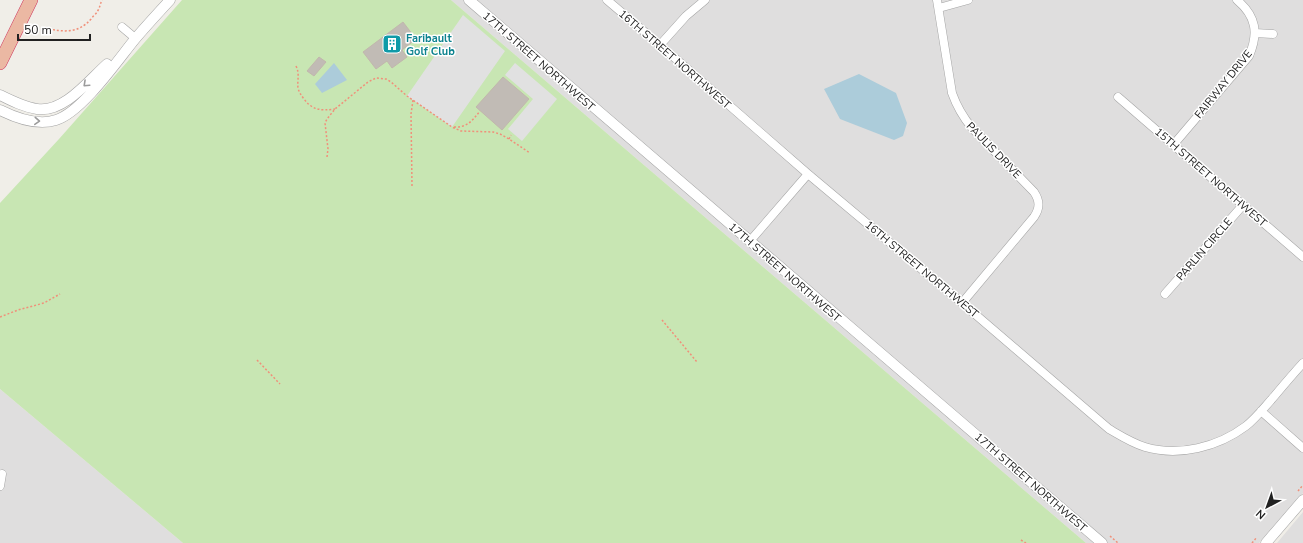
<svg xmlns="http://www.w3.org/2000/svg" width="1303" height="543" viewBox="0 0 1303 543" font-family="'Nunito Sans',sans-serif">
  <rect width="100%" height="100%" fill="#f0eee8"/>
  <path fill="#dfdede" d="M451 0H1303V493L1259 543H1086Z
    M0 389 183 543H0Z
    M1303 512V543H1277Z"/>
  <path fill="#c8e6b3" d="M182 0H451L1086 543H183L0 389V203L59 139Z"/>
  <path fill="#e1e1e1" d="M463 15 505 51 452 127 407 96Z
    M515 63 557 99 522 141 508 129 533 99 505 75Z"/>
  <path fill="#acccda" d="M334 63 347 80 322 93 315 84Z
    M859 74 896 93 907 123 903 136 894 140 840 119 824 89Z"/>
  <path fill="#c1bbb5" stroke="#c1b7ac" d="M403 22 416 39 402 50 407 57 392 68 387 61 376 69 363 52Z
    M319 57 326 62 314 76 307 71Z
    M503 77 529 99 502 130 476 107Z"/>
  <g fill="none" stroke-linecap="round" stroke-linejoin="round">
    <g stroke="#a5a5a5" stroke-width="9">
      <path id="minor" d="M607 0 660 45 808 174 962 303 1109 429C1121 436 1132 443 1145 447 1179 457 1218 447 1246 426 1255 419 1263 409 1271 400 1282 387 1292 375 1303 363
        M937 0 952 93C957 107 962 116 972 128L1034 192C1040 201 1040 208 1034 217L962 303
        M939 8 968 0
        M122 27 135 38
        M1255 33 1273 34
        M660 45 686 16 705 0
        M1118 97 1303 257
        M1174 144 1249 56C1259 33 1256 16 1237 0
        M750 241 808 174
        M1165 294 1243 205
        M1261 411 1303 448
        M0 486 2 474"/>
    </g>
    <g stroke="#a5a5a5" stroke-width="11">
      <path id="tertiary" d="M469 0 1102 543
        M0 95C12 101 24 107 37 109 64 113 89 80 107 64
        M0 110C16 118 38 126 56 120 82 112 117 61 135 39 146 26 158 13 170 0
        M1266 543 1303 500"/>
    </g>
    <g stroke="#ce355e" stroke-width="14">
      <path id="trunk" d="M0 63 31 0"/>
    </g>
    <path stroke="#f0907a" stroke-width="1.5" stroke-dasharray="2 2" stroke-linecap="butt" d="M45 28C63 32 78 34 91 19 93 16 96 14 97 12 100 8 100 4 102 0
      M296 66C300 74 297 80 298 88 299 92 301 95 304 99 312 110 321 111 335 109
      M454 127C467 128 473 120 480 111
      M509 139 511 135
      M327 157 328 149 325 123 327 119 335 109 368 82 376 78 386 79 391 82 407 96 452 127 461 131 493 132 500 134 509 139 530 153
      M412 186 411 114 413 100
      M0 317 18 310 44 303 60 294
      M662 320 697 362
      M257 360 280 384
      M1298 491 1303 485
      M1110 536 1118 543
      M1021 540 1026 543
      M1252 543 1257 537"/>
    <use href="#minor" stroke="#fff" stroke-width="8"/>
    <use href="#tertiary" stroke="#fff" stroke-width="10"/>
    <use href="#trunk" stroke="#ebb8a3" stroke-width="13"/>
  </g>
  <defs><path id="oneway-chevron" d="M-2-3.5L2.5 0L-2 3.5" fill="none" stroke-width="1.6" stroke-linecap="round" stroke-linejoin="round"/></defs>
  <g stroke="#9b9b9b">
    <use href="#oneway-chevron" transform="translate(86 84) rotate(137)"/>
    <use href="#oneway-chevron" transform="translate(37 121) rotate(4)"/>
  </g>
  <defs>
    <g id="building-square" transform="scale(1)"><rect x="-9" y="-9" width="18" height="18" rx="4" fill="#0f9aa8" stroke="#fff"/><path d="M-4-6H4V6H1V3H-1V6H-4ZM-2.5-4.3h1.7v1.8h-1.7ZM.8-4.3h1.7v1.8H.8ZM-2.5-1h1.7V.8h-1.7ZM.8-1h1.7V.8H.8Z" fill="#fff"/></g>
  </defs>
  <g fill-rule="evenodd">
    <use href="#building-square" x="392" y="44"/>
  </g>
  <g text-anchor="middle" stroke-width="3" stroke-linejoin="round" paint-order="stroke">
    <g font-size="11" font-weight="bold" fill="#0d838f" stroke="#fff" text-anchor="start">
      <text x="406" y="42">Faribault<tspan x="406" dy="13">Golf Club</tspan></text>
    </g>
    <g font-size="11" fill="#212121" stroke="#fff">
      <text transform="translate(675 59) rotate(41)" y="4">16TH STREET NORTHWEST</text>
      <text transform="translate(539 61) rotate(41)" y="4">17TH STREET NORTHWEST</text>
      <text transform="translate(1223 84) rotate(-51)" y="4">FAIRWAY DRIVE</text>
      <text transform="translate(994 150) rotate(46)" y="4">PAULIS DRIVE</text>
      <text transform="translate(1211 177) rotate(41)" y="4">15TH STREET NORTHWEST</text>
      <text transform="translate(1204 249) rotate(-49)" y="4">PARLIN CIRCLE</text>
      <text transform="translate(922 269) rotate(40)" y="4">16TH STREET NORTHWEST</text>
      <text transform="translate(785 272) rotate(41)" y="4">17TH STREET NORTHWEST</text>
      <text transform="translate(1031 482) rotate(41)" y="4">17TH STREET NORTHWEST</text>
    </g>
  </g>
  <g transform="translate(1267 507) rotate(221)" stroke="#ffffff" stroke-width="3" paint-order="stroke">
  <path d="M0-3L7 15L0 10L-7 15Z" fill="#212121"/>
  <text y="-6" font-size="11" font-weight="bold" text-anchor="middle" fill="#212121">N</text>
  </g>
  <path d="M18 34v6h72v-6" fill="none" stroke="#212121" stroke-width="2"/>
  <text x="24" y="34" font-size="12" fill="#212121" stroke="#ffffff" stroke-width="3" paint-order="stroke">50 m</text>
</svg>
